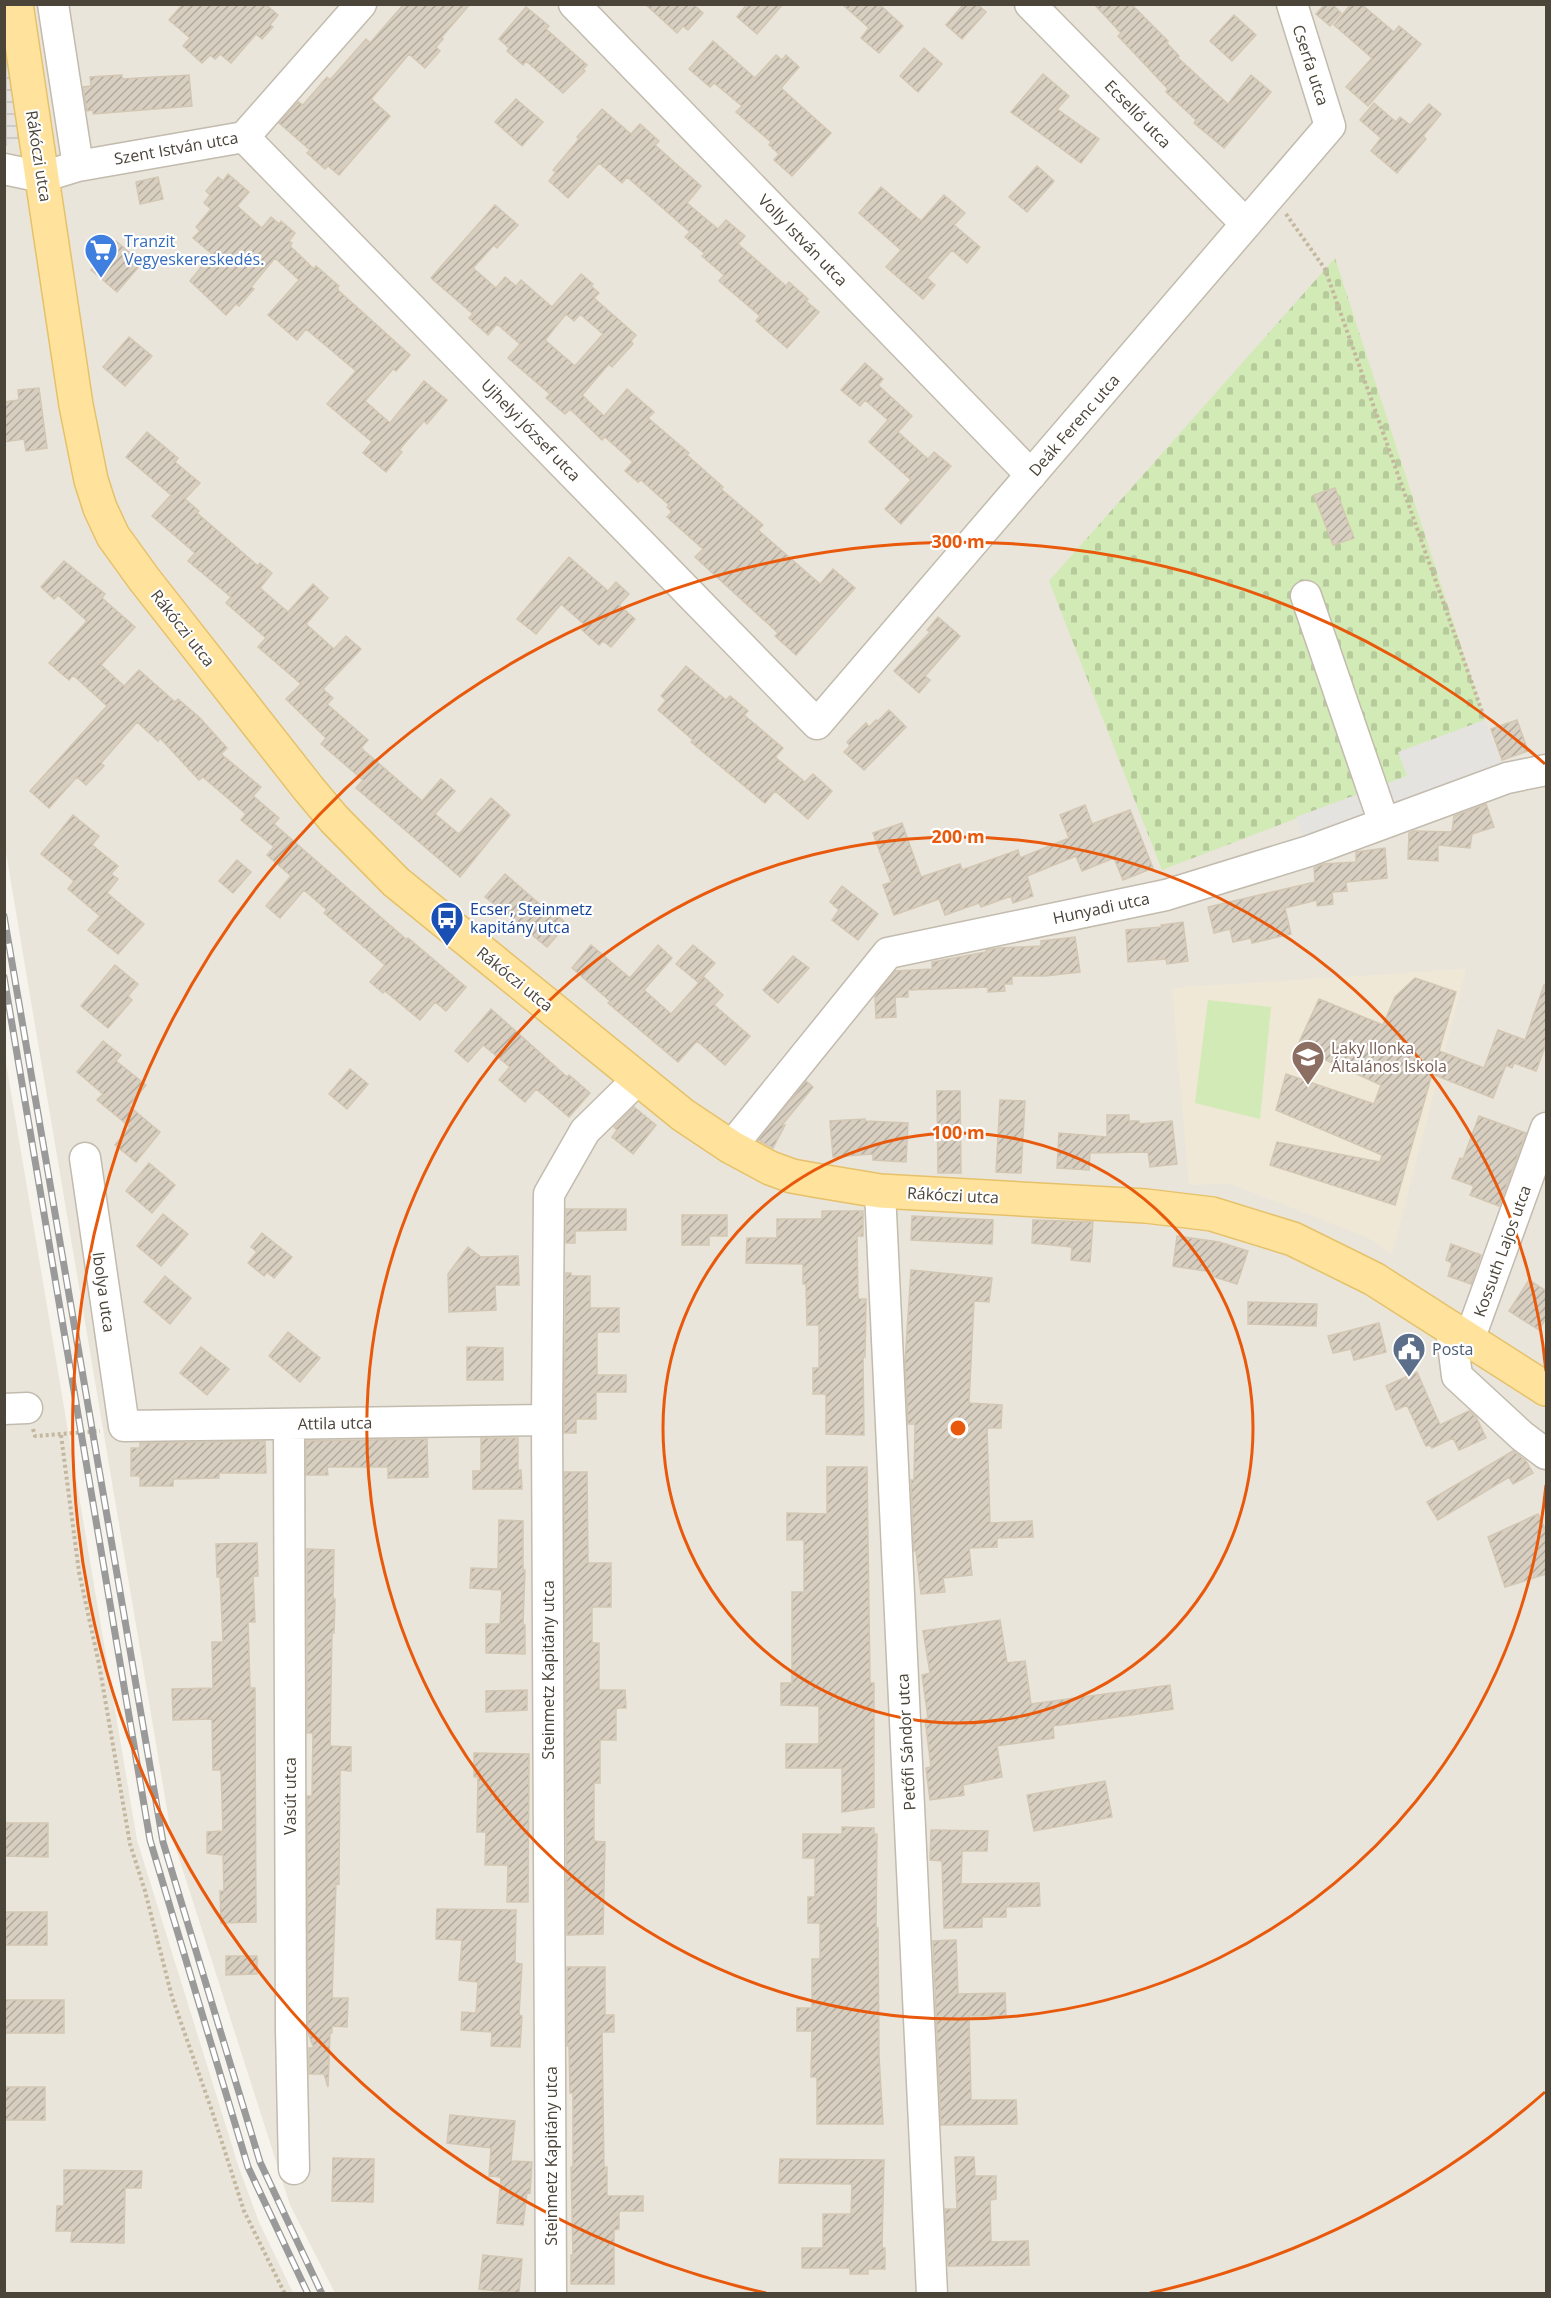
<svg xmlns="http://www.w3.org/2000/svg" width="1551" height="2298" viewBox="0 0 1551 2298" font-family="'Open Sans',sans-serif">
  <defs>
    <pattern id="industrial-grid" width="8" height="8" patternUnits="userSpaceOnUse" patternTransform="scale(1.5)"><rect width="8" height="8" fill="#e6e2dd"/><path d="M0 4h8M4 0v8" fill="none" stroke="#c7c3be"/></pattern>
    <pattern id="cemetery-stones" width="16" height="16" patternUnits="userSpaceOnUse" patternTransform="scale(1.5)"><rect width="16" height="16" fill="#d2eab5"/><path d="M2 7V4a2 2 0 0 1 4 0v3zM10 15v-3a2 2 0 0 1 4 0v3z" fill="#b6ca9c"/></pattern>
    <pattern id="building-hatch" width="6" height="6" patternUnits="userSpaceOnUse" patternTransform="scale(1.5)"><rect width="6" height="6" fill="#d8cfc1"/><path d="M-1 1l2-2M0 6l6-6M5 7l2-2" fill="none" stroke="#b1aa9e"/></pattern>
  </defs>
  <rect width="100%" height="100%" fill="#f6f3ec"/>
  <path fill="#eae5da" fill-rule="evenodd" d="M10 5H1546V2293H335L290 2205 171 1833 5 847 4 147 30 131ZM1335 259 1398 752 1407 776 1296 817Z
    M4 1051 137 1840 239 2168 259 2222 293 2293H5Z"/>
  <path fill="url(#industrial-grid)" d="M4 5 31 131 5 147H4Z"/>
  <path fill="#efe8d6" d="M1466 969 1392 1254 1368 1238 1231 1184 1189 1185 1172 988Z"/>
  <path fill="#d2eab5" d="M1208 1000 1271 1007 1260 1119 1195 1103Z"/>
  <path fill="url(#cemetery-stones)" d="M1335 258 1485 720 1399 752 1407 776 1162 870 1049 581Z"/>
  <path fill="#e5e3e0" d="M1485 720 1507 778 1309 851 1296 817 1407 776 1398 752Z"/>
  <path fill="url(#building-hatch)" stroke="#d3c7b4" stroke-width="1.5" fill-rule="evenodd" d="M183 4H265L278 15 270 25 273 27 262 39 256 34 231 63 220 54 215 59 210 55 202 63 183 46 190 38 169 20Z
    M404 4H470L441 38 443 39 436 47 440 51 425 68 409 54 371 99 390 116 339 175 328 166 325 169 307 153 310 150 279 123 298 102 303 105 327 77 330 80 366 39 370 43Z
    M645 4H693L703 13 688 30 683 26 677 33Z
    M747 4H783L757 34 737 17Z
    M842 4H879L903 26 879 53 861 38 869 28Z
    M964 4H977L986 12 962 39 946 25Z
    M1094 4H1131L1168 41 1166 42 1179 56 1177 57 1228 104 1251 75 1271 92 1224 148 1194 123 1196 120 1166 92 1168 89 1118 36 1121 33Z
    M1325 4H1332L1341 13 1330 26 1316 14Z
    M1351 4H1361L1394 32 1399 26 1421 44 1368 106 1346 87 1372 58 1334 25Z
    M526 7 549 26 546 29 587 65 583 69 585 71 563 93 526 61 523 65 507 51 509 48 499 39Z
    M1234 15 1256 35 1232 61 1210 41Z
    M713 41 755 78 776 55 782 60 786 55 799 67 781 88 831 133 792 176 774 160 779 154 769 145 771 142 736 112 742 106 714 83 710 87 689 69Z
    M924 48 942 64 918 92 900 76Z
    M1043 74 1069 96 1057 109 1099 139 1081 163 1011 112Z
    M122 75V79L189 75 192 106 93 114V110L87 111 83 87 91 86 90 77Z
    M516 99 543 122 522 146 495 122Z
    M1374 103 1396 122 1400 117 1410 125 1429 104 1441 114 1423 136 1426 139 1397 173 1371 151 1381 138 1360 120Z
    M602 109 631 134 640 124 659 141 655 145 701 186 687 203 718 229 726 220 745 236 738 244 786 286 789 282 808 299 806 301 819 312 787 348 756 321 760 316 719 281 724 275 702 256 705 254 685 237 690 232 627 177 622 183 599 163 568 198 549 181 556 172 553 170 579 139 577 137Z
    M1037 166 1054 181 1027 212 1009 197Z
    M228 174 249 192 237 206 262 228 271 217 279 224 281 221 295 233 289 241 292 243 290 246 314 269 316 266 339 286 337 288 339 291 410 355 396 371 393 369 365 401 390 423 424 381 447 400 427 424 424 421 399 450 402 452 386 472 363 453 372 442 327 404 356 371 306 329 297 340 268 315 299 280 275 258 251 287 254 289 239 306 236 304 226 315 190 281 212 254 193 238 200 231 196 227 211 209 204 203 210 195 206 191 218 177 223 181Z
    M158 177 163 199 140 204 136 182Z
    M881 187 921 221 944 195 965 213 954 225 980 247 967 263 952 250 927 278 935 285 923 299 886 267 901 250 859 213Z
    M495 205 518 225 497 248 494 245 473 268 496 288 505 277 516 286 521 280 552 307 581 274 593 284 591 286 599 293 594 298 636 335 631 341 633 344 612 367 609 364 582 395 604 416 627 389 654 412 648 418 689 453 687 455 723 487 721 489 763 525 758 530 820 584 833 569 855 588 796 655 775 636 778 633 695 557 703 549 667 517 672 512 667 507 669 505 641 480 638 482 625 471 633 462 605 437 602 440 570 409 565 414 546 398 550 394 508 358 520 344 497 324 488 335 469 318 473 314 431 278ZM566 314 574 321 580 314 603 334 575 366 545 340Z
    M116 241 142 263 117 292 91 270Z
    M129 337 152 356 125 386 103 367Z
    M865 363 883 379 878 385 912 416 898 432 928 459 934 452 951 466 901 524 885 509 911 480 869 442 888 420 865 400 860 406 841 390Z
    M39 388 47 448 26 451 24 439 4 442V402L19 400 18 390Z
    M147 432 178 458 175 462 200 483 185 499 199 511 197 513 258 566 260 563 272 573 260 588 288 612 313 584 328 598 306 624 334 649 346 636 361 649 323 689 333 698 327 704 368 740 361 748 422 801 441 779 455 791 435 814 459 834 491 798 510 815 460 877 356 788 363 780 321 744 326 738 286 699 301 684 258 647 266 638 226 603 231 597 188 561 195 553 152 516 171 495 126 457Z
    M1335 488 1354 538 1333 545 1314 495Z
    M569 557 608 591 616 582 629 594 619 605 635 619 611 647 603 641 599 645 582 630 586 626 561 604 536 634 517 619Z
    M64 561 105 594 102 598 135 627 101 665 124 686 139 670 175 702 178 699 200 718 227 748 221 754 261 787 253 796 279 818 274 824 407 940 408 938 466 987 446 1011 435 1002 420 1020 385 991 383 993 370 982 385 965 324 913 327 910 304 890 280 918 266 906 291 876 267 855 274 847 241 820 246 814 203 777 199 780 160 738 158 741 137 722 101 763 104 766 86 785 77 777 49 808 30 791 107 706 73 675 69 680 49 663 87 621 58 595 54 599 41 587Z
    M938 617 960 636 925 676 930 680 919 693 894 671 930 632 927 630Z
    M686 666 726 700 730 696 748 711 744 715 783 748 775 757 805 782 813 774 832 791 808 819 775 791 765 803 691 742 693 740 658 710 666 700 661 696Z
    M889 710 906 727 864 770 844 752 850 746 847 742 866 723 869 727 876 720 878 721Z
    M1517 720 1528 751 1502 760 1491 729Z
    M1486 804 1494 827 1472 834 1470 848 1438 845V861L1408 859 1409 833 1414 831 1452 832 1454 816Z
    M1085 805 1092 824 1130 810 1153 868 1123 880 1114 858 1082 871 1076 856 1027 876 1033 896 1013 903 1011 896 981 907 979 903 945 915 939 899 894 915 883 885 891 882 873 833 902 823 921 877 960 864 962 870 1018 850 1020 858 1069 838 1060 815Z
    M73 815 99 836 92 845 118 866 111 874 118 879 107 893 144 924 118 954 88 930 100 916 68 889 74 881 41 854Z
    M1385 848 1387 878 1346 882 1347 891 1332 892 1333 904 1317 906V900L1285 908 1291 934 1252 943 1251 938 1233 942 1230 929 1214 933 1208 907 1315 882 1314 868 1323 864 1356 862V852Z
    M237 860 251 872 233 893 219 881Z
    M505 874 543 907 545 905 567 924 547 947 485 897Z
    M842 886 878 914 858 940 832 920 839 910 830 902Z
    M1183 922 1188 961 1167 964 1166 959 1128 962 1126 930 1162 927 1161 925Z
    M1075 937 1080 972 1045 976H1012V984H1004L1005 991 988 992V987L908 990V997H895L896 1017 876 1018 875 996 895 971 932 969V962L986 952V950L999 948 1041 946V941Z
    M591 945 630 978 658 945 672 958 644 990 671 1014 704 977 723 995 714 1005 750 1036 725 1065 697 1041 678 1062 608 1003 610 1001 572 968Z
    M693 945 715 963 698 982 676 964Z
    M793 956 809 968 778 1003 763 990Z
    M115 965 138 984 128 996 132 1000 108 1028 81 1006Z
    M1415 978 1456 992 1439 1051 1484 1068 1498 1030 1525 1040 1544 985H1546V1044L1536 1071 1514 1063 1512 1068 1506 1065 1493 1098 1432 1074 1395 1205 1270 1165 1277 1142 1380 1162 1382 1155 1276 1110 1286 1074 1374 1104 1381 1085 1297 1047 1319 999 1383 1025 1395 997Z
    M491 1009 567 1077 569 1075 590 1093 569 1117 536 1089 525 1102 499 1080 510 1067 483 1045 468 1062 455 1051Z
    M103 1041 121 1055 116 1061 146 1085 129 1106 160 1132 136 1162 115 1145 130 1127 97 1100 103 1094 77 1072Z
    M350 1069 368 1084 347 1109 329 1094Z
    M806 1081 813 1087 782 1125H785L773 1148 758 1140Z
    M937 1091H960L961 1173H938Z
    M1000 1100 1025 1101 1021 1173 996 1172Z
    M634 1107 656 1125 633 1154 612 1137 617 1130 614 1127Z
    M1107 1115H1129V1121H1139V1124L1172 1121 1177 1164 1150 1167 1148 1152 1090 1153 1089 1170 1057 1168 1059 1133 1107 1137Z
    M1479 1116 1526 1133 1499 1206 1470 1195 1474 1186 1452 1178 1460 1158 1463 1159Z
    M865 1119V1121L908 1123 906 1162 873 1160V1154L833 1157 830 1121Z
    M149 1163 175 1185 152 1213 126 1191Z
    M566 1209H626V1230L575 1231V1243H566Z
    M822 1211H863V1236H857L858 1299H866L865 1357H863L864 1435 826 1434V1394H813V1368H819V1325H807L806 1284H803V1264L746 1263 747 1238H777V1219H822Z
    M163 1214 188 1234 161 1266 137 1246Z
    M682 1215H727V1236H709V1245H682Z
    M912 1216 993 1220 992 1244 911 1240Z
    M1033 1220 1093 1222 1090 1262 1071 1260 1072 1247 1032 1243Z
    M262 1233 292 1257 274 1278 267 1272 264 1276 248 1263 257 1252 251 1247Z
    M1177 1236 1219 1242 1248 1251 1237 1284 1211 1276 1212 1272 1173 1266Z
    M1451 1244 1481 1255 1471 1284 1448 1276 1452 1263 1446 1260Z
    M468 1247 481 1257 518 1256 519 1285H495L496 1310 449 1312 448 1274Z
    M911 1270 992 1278 989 1302 974 1301 969 1403 1002 1405 1001 1428H987L990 1523 1032 1521 1033 1537 997 1538V1547L969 1548 972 1575 943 1578 945 1592 921 1594 916 1551H914L911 1480H914L915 1424H908L905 1362Z
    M566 1273H571V1276H590V1308H619V1332H597V1375H626V1392H596V1419H576V1433H564Z
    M165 1276 191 1298 170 1324 144 1302Z
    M1529 1280 1546 1291V1318L1539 1330 1509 1311Z
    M1248 1302 1317 1304 1316 1326 1248 1324Z
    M1379 1323 1386 1352 1354 1360 1351 1349 1333 1353 1328 1336Z
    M288 1332 320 1358 300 1382 269 1356Z
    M201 1347 229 1369 207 1395 180 1373Z
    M467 1347 503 1348V1380H467Z
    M1417 1372 1440 1425 1469 1411 1476 1417 1486 1438 1459 1450 1453 1438 1432 1448 1430 1445 1426 1446 1407 1405 1396 1410 1386 1386Z
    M481 1438H518V1470H521L522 1489H473V1471H481Z
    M427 1439 428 1477 388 1478V1467H327L328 1475H306V1441Z
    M265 1441 266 1473H219V1478L173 1479V1486H140V1476H131V1448H140V1443Z
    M1513 1451 1526 1461 1533 1473 1513 1484 1509 1477 1438 1520 1427 1502Z
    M827 1467H867L870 1683H874V1807L842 1812V1768H786V1744H819V1706L781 1705V1683H792V1592H804V1540H787V1513L827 1514Z
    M564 1472H587L588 1563H611V1607H592V1643H599V1690H625L626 1708H616V1740H600V1783H594V1841L605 1842 603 1934 567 1935Z
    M1538 1514 1546 1531V1574L1505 1587 1488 1537Z
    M499 1520 523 1521V1570H525L523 1625H525V1654L486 1653V1624H500L502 1590 470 1588 471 1568 498 1569Z
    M257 1543 258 1576H253L255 1622H248L250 1688H255V1710L256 1922 221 1923 220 1891H224L223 1855 207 1853V1832L223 1831 221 1770H213L212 1719 173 1720 172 1689 213 1688 212 1642H223L220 1577H217L216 1544Z
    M307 1549 334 1550 333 1599H335L334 1633H332L330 1746 351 1747V1771L340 1770 339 1884 336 1883 332 1998H348L347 2027 332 2026V2033H330L328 2087 324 2074H309V2048H314L308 2033 307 1796H312L313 1733H307Z
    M1000 1620 1007 1663 1025 1661 1031 1704 1170 1685 1173 1709 1053 1726 1054 1738 997 1746 1002 1777 963 1785 964 1795 930 1800 926 1768 931 1767 925 1719 928 1718 922 1675 930 1673 923 1631Z
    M527 1690V1710L486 1712V1691Z
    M474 1753 529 1754 528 1902H507L508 1865H485L486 1832H477L478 1777H474Z
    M1105 1781 1112 1817 1034 1831 1027 1795Z
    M4 1823H48V1857L4 1856Z
    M842 1827 874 1828V1834H877L876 1928H878L879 2056 883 2124H817V2077H811L812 2031H797V2008H812V1959H820V1923H808V1897H815V1858H803V1834H842Z
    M931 1830 988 1831 987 1851H962L961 1884 1039 1883 1040 1906 1006 1907V1917H982V1927L944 1928 942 1861 930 1860Z
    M437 1909 516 1910 515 1963 522 1964 519 2015 522 2016 520 2047 491 2046 492 2032 461 2030 462 2012 476 2013 478 1982 459 1980 462 1940 436 1939Z
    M4 1912H47V1945H4Z
    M956 1940 958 1994 1005 1993 1006 2016H969L971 2100H1016L1017 2124 941 2125 933 1941Z
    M226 1956H257V1974L226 1975Z
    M567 1967H605V2015H614V2032H602L604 2167H607V2196H643V2211H619V2229L614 2230V2284H571V2255H573L571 2167H573V2093H570L569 2046H567Z
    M4 2000H64V2033H4Z
    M4 2087H45V2120H4Z
    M450 2115 515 2121 511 2161 532 2162 530 2193 527 2192 523 2225 497 2223 501 2177 489 2176 491 2148 447 2143Z
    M955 2157H974L975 2176H996V2199L990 2200 991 2242 1028 2241 1029 2265 948 2266 945 2209H957Z
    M333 2158 374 2159 373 2202 332 2201Z
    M780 2159 884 2160 882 2248H885V2269H868V2274H850V2268H802V2248H823V2214H851L852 2184 779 2183Z
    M64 2170 142 2171 141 2188H125L124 2243 71 2242 72 2231H56L57 2206H64Z
    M483 2255 522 2259 519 2293 479 2289Z"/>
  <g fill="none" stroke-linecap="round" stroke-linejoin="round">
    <g stroke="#c2bbae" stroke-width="33">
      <path id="minor" d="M53 4 78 166
        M574 4 1031 475
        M1030 4 1246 224
        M244 137 817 724 1330 126 1292 4
        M4 169 42 177 78 166 244 137 361 4
        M1306 596 1384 823
        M731 1147 888 953 1166 895 1309 851 1507 778 1546 770
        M85 1158 124 1426 547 1420
        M880 1191 932 2294
        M1451 1328 1457 1376 1522 1436 1546 1454
        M1469 1340 1546 1128
        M4 1409 27 1408
        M289 1424 291 2030 294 2169
        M551 2294 547 1420 549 1194 585 1131 638 1079"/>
    </g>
    <g stroke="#e6c16a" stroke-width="36">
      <path id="major" d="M16 4 76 405 91 480 100 508 113 536 144 579 308 788 334 819 396 882 683 1115 731 1147 770 1168 792 1176 814 1180 880 1191 1146 1206 1212 1214 1293 1239 1374 1279 1546 1389"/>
    </g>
    <path stroke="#c4b79f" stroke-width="4" stroke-dasharray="3 3" stroke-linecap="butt" d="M1286 214 1325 269 1485 720
      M33 1429 35 1436 100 1431
      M61 1435 79 1572 99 1664 130 1844 145 1891 172 1997 212 2111 244 2211 285 2294"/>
    <use href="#minor" stroke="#fff" stroke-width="30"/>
    <use href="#major" stroke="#ffe39c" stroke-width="33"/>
    <g stroke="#9a9a9a" stroke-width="7">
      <path id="rail" d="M4 916 163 1842 260 2162 322 2294
        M4 977 150 1840 248 2167 308 2294"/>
    </g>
    <use href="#rail" stroke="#fff" stroke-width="4.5" stroke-dasharray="14" stroke-linecap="butt"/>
  </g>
  <g fill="none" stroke="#e8590c" stroke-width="3">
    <circle cx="958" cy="1428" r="295"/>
    <path d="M1546 1485A591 591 0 1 1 1546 1371"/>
    <path d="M1545 2092A886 886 0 0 1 1150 2293M766 2293A886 886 0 1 1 1545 764"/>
  </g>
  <defs>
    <g id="supermarket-pin" transform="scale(1.725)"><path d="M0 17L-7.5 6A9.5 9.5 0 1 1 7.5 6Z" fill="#3f7fe0" stroke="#fff"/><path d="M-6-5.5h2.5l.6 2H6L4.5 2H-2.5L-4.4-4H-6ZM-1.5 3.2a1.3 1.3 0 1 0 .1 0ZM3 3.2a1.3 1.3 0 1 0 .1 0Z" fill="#fff"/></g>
    <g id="bus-pin" transform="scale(1.725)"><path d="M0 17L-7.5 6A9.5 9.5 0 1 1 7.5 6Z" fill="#1a4fb4" stroke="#fff"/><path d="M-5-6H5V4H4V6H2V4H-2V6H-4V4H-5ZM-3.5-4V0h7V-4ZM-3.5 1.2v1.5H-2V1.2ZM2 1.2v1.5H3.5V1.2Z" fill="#fff"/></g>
    <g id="school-pin" transform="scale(1.725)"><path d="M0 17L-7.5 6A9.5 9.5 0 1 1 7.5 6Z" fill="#8d6e63" stroke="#fff"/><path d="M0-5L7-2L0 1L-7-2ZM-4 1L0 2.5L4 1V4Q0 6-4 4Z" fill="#fff"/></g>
    <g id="civic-pin" transform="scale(1.725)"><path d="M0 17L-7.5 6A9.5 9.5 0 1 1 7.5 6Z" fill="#5c6f8a" stroke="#fff"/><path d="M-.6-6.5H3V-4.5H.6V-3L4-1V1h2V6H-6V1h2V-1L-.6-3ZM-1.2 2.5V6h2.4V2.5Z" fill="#fff"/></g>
  </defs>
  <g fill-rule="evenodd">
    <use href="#supermarket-pin" x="101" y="250"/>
    <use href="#bus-pin" x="447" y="918"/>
    <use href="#school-pin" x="1308" y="1057"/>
    <use href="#civic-pin" x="1409" y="1349"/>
  </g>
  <g text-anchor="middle" stroke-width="4.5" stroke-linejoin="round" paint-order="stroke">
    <g font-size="16" fill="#4b4439" stroke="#fff">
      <text transform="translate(1311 65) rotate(72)" y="6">Cserfa utca</text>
      <text transform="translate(1138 114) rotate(46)" y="6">Ecsellő utca</text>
      <text transform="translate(176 148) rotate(-10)" y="6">Szent István utca</text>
      <text transform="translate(39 156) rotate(81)" y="6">Rákóczi utca</text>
      <text transform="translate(803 240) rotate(46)" y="6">Volly István utca</text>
      <text transform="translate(1074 425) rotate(-49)" y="6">Deák Ferenc utca</text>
      <text transform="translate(531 430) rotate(46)" y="6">Ujhelyi József utca</text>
      <text transform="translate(183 628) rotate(52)" y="6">Rákóczi utca</text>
      <text transform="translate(1101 908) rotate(-12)" y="6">Hunyadi utca</text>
      <text transform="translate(515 979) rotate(39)" y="6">Rákóczi utca</text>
      <text transform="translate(953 1195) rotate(3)" y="6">Rákóczi utca</text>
      <text transform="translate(1502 1251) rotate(-70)" y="6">Kossuth Lajos utca</text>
      <text transform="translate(104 1292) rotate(82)" y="6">Ibolya utca</text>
      <text transform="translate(335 1423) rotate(-1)" y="6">Attila utca</text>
      <text transform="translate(548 1670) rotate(-90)" y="6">Steinmetz Kapitány utca</text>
      <text transform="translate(906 1742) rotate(-93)" y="6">Petőfi Sándor utca</text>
      <text transform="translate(290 1796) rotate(-90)" y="6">Vasút utca</text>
      <text transform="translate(551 2156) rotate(-90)" y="6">Steinmetz Kapitány utca</text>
    </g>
    <g font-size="16" fill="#366cbe" stroke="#fff" text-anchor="start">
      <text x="124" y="247">Tranzit<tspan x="124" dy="18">Vegyeskereskedés.</tspan></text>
    </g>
    <g font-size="16" fill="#164399" stroke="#fff" text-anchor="start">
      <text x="470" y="915">Ecser, Steinmetz<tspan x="470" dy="18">kapitány utca</tspan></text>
    </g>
    <g font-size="16" fill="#785e54" stroke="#fff" text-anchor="start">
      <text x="1331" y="1054">Laky Ilonka<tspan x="1331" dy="18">Általános Iskola</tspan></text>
    </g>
    <g font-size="16" fill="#4e5e75" stroke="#fff" text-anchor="start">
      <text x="1432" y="1355">Posta</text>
    </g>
  </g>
  <circle cx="958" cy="1428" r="9" fill="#e8590c" stroke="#fff" stroke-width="3"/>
  <g font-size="18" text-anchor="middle" font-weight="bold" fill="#e8590c" stroke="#fff" stroke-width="4.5" stroke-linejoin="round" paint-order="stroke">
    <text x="958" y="548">300 m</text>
    <text x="958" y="843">200 m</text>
    <text x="958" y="1139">100 m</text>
  </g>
  <rect width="1551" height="2298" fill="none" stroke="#4b4439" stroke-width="12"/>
</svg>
